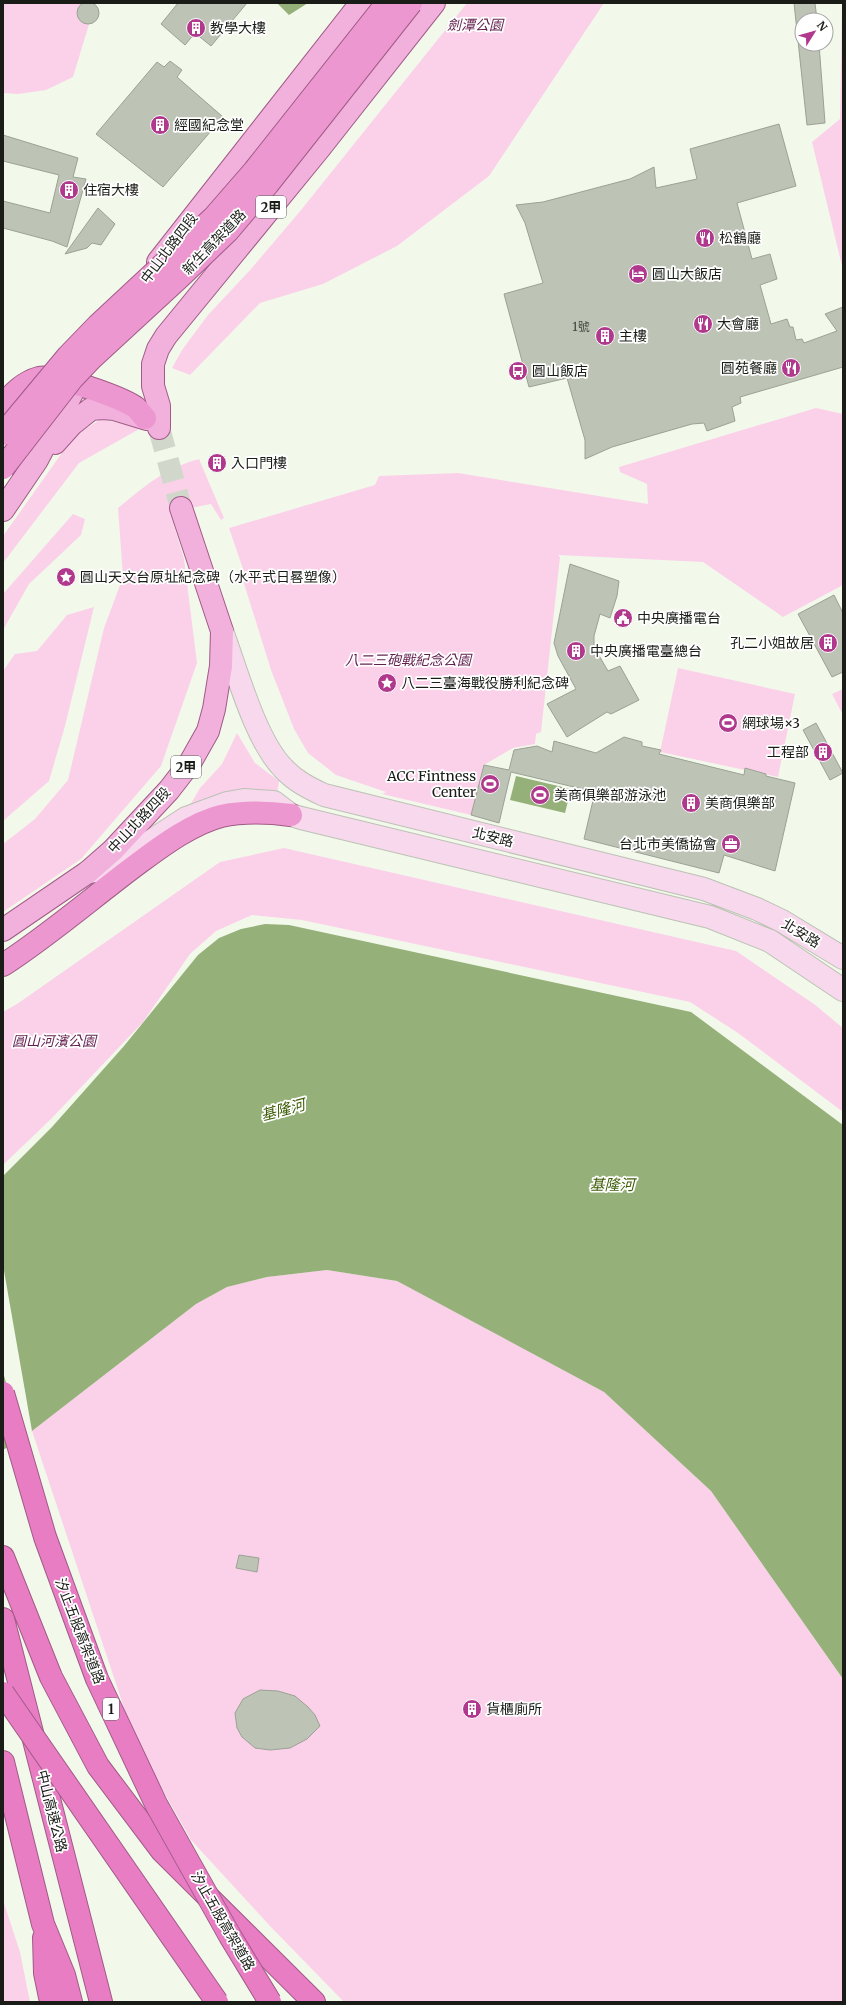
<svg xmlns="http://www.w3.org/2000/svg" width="846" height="2005" viewBox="0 0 846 2005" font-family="Merriweather,'Noto Sans TC',serif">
  <rect width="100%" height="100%" fill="#f2f9eb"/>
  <path fill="#fbd1ea" d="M3 3H92L90 21 73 77 46 90 18 94 3 93Z
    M467 3H604L489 176 397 246 323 284 260 303 190 375 172 368 182 350 208 315 251 269 301 210Z
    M842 3H843V270L812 142 840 119Z
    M816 408 843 414V585L783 617 703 562 558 555 560 557 541 732 536 734 535 744 513 748 484 765 471 815 382 794 386 792 336 775 308 753 294 729 271 670 241 574 244 572 229 528 375 485 379 476 458 473 648 504 647 484 620 472 619 467Z
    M101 419 141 428 79 463 3 563V536L74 436Z
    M199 459 224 518 221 520 211 504 170 512 184 559 197 663 161 766 81 859 3 912V844L35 819 68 780 104 628 123 577 118 508C145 486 165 468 199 459Z
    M73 514 85 519 81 535 29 584 3 630V594Z
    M94 607 65 726 49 781 3 821V671L15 654 37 651 67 615Z
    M678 668 795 694 778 777 660 752Z
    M843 689V715L832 694Z
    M237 733 255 763 279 781 277 795 207 799 190 805 200 788 222 764Z
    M284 848 736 951 814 1004 843 1028V1112L738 1033 690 1002 302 920 252 915 216 931 190 954 143 1022 51 1119 3 1165V1012L17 1004 220 862Z
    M327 1270 397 1281 604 1392 711 1491 843 1679V2002H344L270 1926 191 1840 135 1741 32 1431 196 1304 227 1287 267 1277Z
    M3 1900 20 1952 30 2002H3Z"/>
  <path fill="#95b179" d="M277 3H308L289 15Z
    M516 776 571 789 565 813 510 800Z
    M265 924 289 925 691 1012 843 1125V1679L711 1491 604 1392 397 1281 327 1270 267 1277 227 1287 196 1304 32 1431 3 1450V1176L52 1127 124 1046 198 955 219 938 241 929Z"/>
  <path fill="#f2f9eb" d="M3 1265 32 1431 22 1439 3 1372Z"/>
  <path fill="#bdc4b6" stroke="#9ba295" d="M77 13a11 11 0 1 1 22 0a11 11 0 1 1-22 0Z
    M178 3H247L211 46 195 33 185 45 161 24Z
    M794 3H815L817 20H802V44H819L825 123 807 125Z
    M170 61 182 70 177 77 223 117 163 187 96 134 157 62 164 67Z
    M779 124 796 186 737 203 752 259 770 254 777 279 760 285 771 324 787 319 790 327H793L796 340 802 339 804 343 837 331 825 314 843 307V367L740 397 741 403 732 407 735 421 707 431 704 423 692 424 612 447 585 459V440L567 378 529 387 504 294 543 283 525 223 516 205 543 202 630 179 654 167 656 188 697 179 690 149Z
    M3 135 78 158 73 177 86 179 67 247 52 241 3 228V201L50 213 59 175 3 161Z
    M98 208 115 224 101 245 92 243 87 248 65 254Z
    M570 564 619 581 617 596 610 618 600 614 594 636V647L608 671 620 666 639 700 611 714 607 712 567 737 547 704 576 689 558 656 554 643Z
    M834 595 843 613V672L832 677 798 614Z
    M816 723 843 773 830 780 803 730Z
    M624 737 642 742V746L661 750 659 754 744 775 745 768 766 774V776L795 783 775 871 724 855 719 873 584 839 595 792 511 772 499 823 471 815 484 765 509 770 514 750 537 746 552 752 554 741 596 753Z
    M239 1555 259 1558 257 1572 236 1568Z
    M260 1690 278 1691 295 1696 308 1707 315 1715 320 1726 307 1739 290 1748 270 1750 255 1748 242 1737 237 1728 235 1713 243 1699Z"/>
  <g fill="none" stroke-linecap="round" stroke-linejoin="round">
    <path stroke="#d1d8cb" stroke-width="22" stroke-dasharray="22 11" stroke-linecap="butt" d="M159 428 181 508"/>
    <g stroke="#bbc2b4" stroke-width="24">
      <path id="secondary" d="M222 631C237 671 255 739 283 768 295 781 309 788 324 795L704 889 757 909 782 921 843 958
        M88 872 108 869 186 818 227 803 244 800 274 802 291 815 301 818 710 917 770 941 843 990"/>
    </g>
    <g stroke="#a05b87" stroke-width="24">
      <path id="primary" d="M158 262 361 3
        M159 428V406L153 386V364L158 349 166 336 319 149 434 3
        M55 443 72 424 91 409 103 408 114 409 147 419
        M3 510 37 460 80 378
        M3 930 88 872 113 850 169 790 190 763 208 731 214 709 221 666 222 631 181 508"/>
    </g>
    <g stroke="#a05b87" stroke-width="24">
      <path id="trunk" d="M3 405C13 393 24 382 39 378 57 374 119 397 135 407 139 410 142 415 145 418
        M3 965C51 934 94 896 140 862 163 845 193 823 221 816 244 811 268 812 291 815"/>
    </g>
    <g stroke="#a05b87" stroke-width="24">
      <path id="motorway" d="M3 1557 51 1677 98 1766 162 1851 314 2002
        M3 1619 101 2002
        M3 1762 43 1924 64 1975 71 2002
        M44 1938 45 1973 51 2002"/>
    </g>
    <use href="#secondary" stroke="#f8d8ed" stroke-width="22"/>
    <use href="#primary" stroke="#f1b1dc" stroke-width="22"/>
    <use href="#trunk" stroke="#ec97d0" stroke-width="22"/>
    <use href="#motorway" stroke="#e87dc4" stroke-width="22"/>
    <g stroke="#a05b87" stroke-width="24" stroke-linecap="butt">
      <path id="trunk-bridge" d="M3 434 68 356 98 325 214 217 254 171 387 3
        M3 468 72 379 91 359 180 277 228 231 268 184 411 3"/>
    </g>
    <g stroke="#a05b87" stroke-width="24" stroke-linecap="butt">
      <path id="motorway-bridge" d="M3 1393 45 1537 97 1679 156 1804 230 1936 270 2002
        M3 1693 217 2002"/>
    </g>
    <use href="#trunk-bridge" stroke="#ec97d0" stroke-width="22"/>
    <use href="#motorway-bridge" stroke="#e87dc4" stroke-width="22"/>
  </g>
  <defs>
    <g id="building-disc" transform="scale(1)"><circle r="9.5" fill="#b0388d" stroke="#fff"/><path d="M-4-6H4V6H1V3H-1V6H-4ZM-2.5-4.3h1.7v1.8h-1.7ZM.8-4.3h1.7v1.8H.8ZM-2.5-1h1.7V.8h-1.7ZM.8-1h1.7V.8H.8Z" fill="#fff"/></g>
    <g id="restaurant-disc" transform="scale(1)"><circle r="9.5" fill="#b0388d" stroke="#fff"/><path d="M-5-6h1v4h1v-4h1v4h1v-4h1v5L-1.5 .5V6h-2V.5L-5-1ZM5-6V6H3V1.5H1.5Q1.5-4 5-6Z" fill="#fff"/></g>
    <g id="hotel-disc" transform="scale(1)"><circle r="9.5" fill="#b0388d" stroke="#fff"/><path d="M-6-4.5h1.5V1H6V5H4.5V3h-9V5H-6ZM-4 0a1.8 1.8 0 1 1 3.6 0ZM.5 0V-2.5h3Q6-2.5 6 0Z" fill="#fff"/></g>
    <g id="bus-disc" transform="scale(1)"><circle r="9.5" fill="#b0388d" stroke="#fff"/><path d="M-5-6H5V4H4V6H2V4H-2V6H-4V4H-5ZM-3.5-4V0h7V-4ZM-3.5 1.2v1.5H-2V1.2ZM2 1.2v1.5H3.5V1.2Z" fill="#fff"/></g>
    <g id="sight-disc" transform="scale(1)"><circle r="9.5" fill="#b0388d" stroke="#fff"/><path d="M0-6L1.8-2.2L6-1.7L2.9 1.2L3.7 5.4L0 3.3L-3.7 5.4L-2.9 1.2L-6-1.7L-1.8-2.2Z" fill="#fff"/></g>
    <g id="civic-disc" transform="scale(1)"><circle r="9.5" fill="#b0388d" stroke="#fff"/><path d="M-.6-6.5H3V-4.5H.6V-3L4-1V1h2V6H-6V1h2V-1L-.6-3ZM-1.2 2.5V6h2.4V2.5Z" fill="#fff"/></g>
    <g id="stadium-disc" transform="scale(1)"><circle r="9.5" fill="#b0388d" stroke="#fff"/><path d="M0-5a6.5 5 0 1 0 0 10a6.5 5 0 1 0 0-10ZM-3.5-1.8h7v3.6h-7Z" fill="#fff"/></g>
    <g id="office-disc" transform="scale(1)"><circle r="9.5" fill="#b0388d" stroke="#fff"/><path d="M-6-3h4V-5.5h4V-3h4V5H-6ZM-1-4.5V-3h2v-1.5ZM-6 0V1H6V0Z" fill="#fff"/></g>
  </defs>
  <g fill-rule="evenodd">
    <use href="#building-disc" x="196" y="28"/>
    <use href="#building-disc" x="160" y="125"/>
    <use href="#building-disc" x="69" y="190"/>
    <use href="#restaurant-disc" x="705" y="238"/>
    <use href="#hotel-disc" x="638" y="274"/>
    <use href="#restaurant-disc" x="703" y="324"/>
    <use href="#building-disc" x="605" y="336"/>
    <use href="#restaurant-disc" x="791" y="368"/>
    <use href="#bus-disc" x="518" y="371"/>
    <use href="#building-disc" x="217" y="463"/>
    <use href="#sight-disc" x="66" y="577"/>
    <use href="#civic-disc" x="623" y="618"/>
    <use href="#building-disc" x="828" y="643"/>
    <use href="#building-disc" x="576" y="651"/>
    <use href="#sight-disc" x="387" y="683"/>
    <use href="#stadium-disc" x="728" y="723"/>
    <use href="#building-disc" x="823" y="752"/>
    <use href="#stadium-disc" x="490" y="784"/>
    <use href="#stadium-disc" x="540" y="795"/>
    <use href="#building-disc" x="691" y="803"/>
    <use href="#office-disc" x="731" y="844"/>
    <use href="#building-disc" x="472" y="1709"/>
  </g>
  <g text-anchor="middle" stroke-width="3.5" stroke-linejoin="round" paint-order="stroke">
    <g font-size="12" fill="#42463f">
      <text x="581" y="331">1號</text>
    </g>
    <g fill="#fff" stroke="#5e605d" stroke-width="1">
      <rect x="256" y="196" width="30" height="22" rx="3"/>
      <rect x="171" y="756" width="30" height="22" rx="3"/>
      <rect x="103" y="1698" width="16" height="22" rx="3"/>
    </g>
    <g font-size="13" font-weight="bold" fill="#191c17">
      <text x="271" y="212">2甲</text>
      <text x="186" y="772">2甲</text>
      <text x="111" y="1714">1</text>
    </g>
    <g font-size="14" font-style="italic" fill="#621f4e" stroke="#fff">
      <text x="475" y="30">劍潭公園</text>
      <text x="408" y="665">八二三砲戰紀念公園</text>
      <text x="54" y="1046">圓山河濱公園</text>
    </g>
    <g font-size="14" fill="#191c17" stroke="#fff" text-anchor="start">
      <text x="210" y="33">教學大樓</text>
      <text x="174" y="130">經國紀念堂</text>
      <text x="83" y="195">住宿大樓</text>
      <text x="719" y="243">松鶴廳</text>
      <text x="652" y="279">圓山大飯店</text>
      <text x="717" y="329">大會廳</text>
      <text x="619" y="341">主樓</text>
      <text x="777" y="373" text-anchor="end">圓苑餐廳</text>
      <text x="532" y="376">圓山飯店</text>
      <text x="231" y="468">入口門樓</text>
      <text x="80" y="582">圓山天文台原址紀念碑（水平式日晷塑像）</text>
      <text x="637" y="623">中央廣播電台</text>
      <text x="814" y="648" text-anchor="end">孔二小姐故居</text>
      <text x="590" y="656">中央廣播電臺總台</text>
      <text x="401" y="688">八二三臺海戰役勝利紀念碑</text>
      <text x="742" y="728">網球場×3</text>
      <text x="809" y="757" text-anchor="end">工程部</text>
      <text x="476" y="781" text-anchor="end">ACC Fintness<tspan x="476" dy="16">Center</tspan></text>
      <text x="554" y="800">美商俱樂部游泳池</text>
      <text x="705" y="808">美商俱樂部</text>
      <text x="717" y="849" text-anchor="end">台北市美僑協會</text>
      <text x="486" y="1714">貨櫃廁所</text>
    </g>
    <g font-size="14" fill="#191c17" stroke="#fff">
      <text transform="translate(214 242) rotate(-46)" y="5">新生高架道路</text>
      <text transform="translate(169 248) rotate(-53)" y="5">中山北路四段</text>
      <text transform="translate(139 820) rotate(-47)" y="5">中山北路四段</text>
      <text transform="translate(493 837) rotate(14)" y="5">北安路</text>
      <text transform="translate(801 933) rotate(31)" y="5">北安路</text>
      <text transform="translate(80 1631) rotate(69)" y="5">汐止五股高架道路</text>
      <text transform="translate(52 1811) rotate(76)" y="5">中山高速公路</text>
      <text transform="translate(223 1921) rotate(60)" y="5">汐止五股高架道路</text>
    </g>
    <g font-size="15" font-style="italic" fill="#3c5c05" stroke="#fff">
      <text transform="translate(283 1110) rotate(-15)" y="5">基隆河</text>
      <text x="612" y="1190">基隆河</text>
    </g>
  </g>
  <rect width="846" height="2005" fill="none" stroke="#191c17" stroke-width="8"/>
  <g transform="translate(814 32) rotate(53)"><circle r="19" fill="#ffffff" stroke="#a3a4a2"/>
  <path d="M0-3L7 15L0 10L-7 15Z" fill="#b0388d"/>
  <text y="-6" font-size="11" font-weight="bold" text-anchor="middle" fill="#191c17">N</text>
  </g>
</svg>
